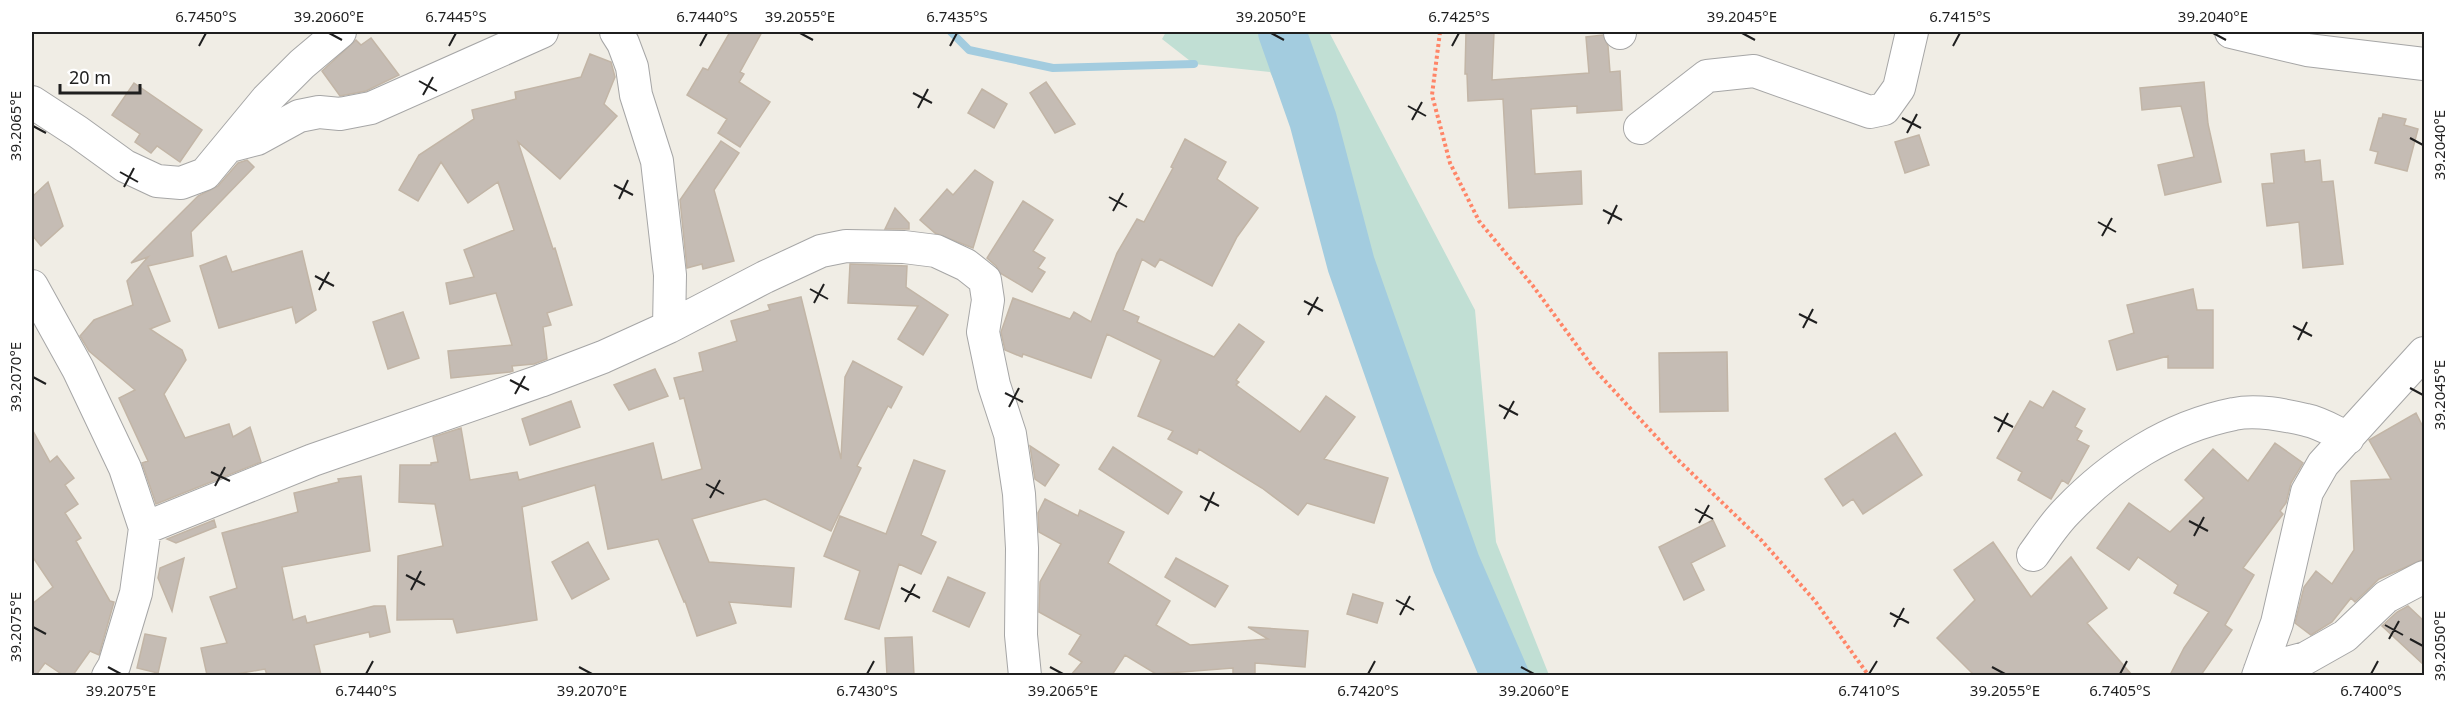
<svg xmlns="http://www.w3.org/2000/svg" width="2456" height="707" viewBox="0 0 2456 707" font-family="'Noto Sans',sans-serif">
  <rect width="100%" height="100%" fill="#f0ede5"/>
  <path fill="#c1dfd4" d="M1166 32H1329L1475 310 1496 542 1549 675H1510L1457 575 1401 378 1363 320 1352 240 1270 72 1194 64 1162 39Z"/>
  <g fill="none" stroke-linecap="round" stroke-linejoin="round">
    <path stroke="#a3ccdf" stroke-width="8" d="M951 32 969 50 1053 68 1194 64"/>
    <path stroke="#a3ccdf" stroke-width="48" d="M1282 32 1313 120 1351 264 1456 563 1505 676"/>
  </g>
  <path fill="#c5bcb4" stroke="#c2b5a6" stroke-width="1.5" d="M730 32H762L740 72 744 74 739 82 770 102 740 147 718 133 727 119 687 95 703 68 708 70Z
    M1466 32H1494L1492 80 1589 73 1586 37 1603 35 1608 46 1610 72 1620 71 1622 110 1577 113V106L1531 109 1535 174 1581 171 1582 204 1509 208 1503 99 1468 101 1467 74H1465Z
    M371 38 399 75 366 91 340 96 322 71 356 40 361 45Z
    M590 54 611 62 615 77 604 104 617 116 560 179 518 142 553 249 555 248 572 305 547 313 551 325 543 327 547 359 534 364 512 366 513 371 510 372 451 378 448 351 512 345 496 293 450 304 446 283 474 277 464 250 514 230 498 182 468 203 441 162 418 201 399 190 419 155 474 119 472 110 516 99 515 92 581 77Z
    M1046 82 1075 124 1055 133 1030 93Z
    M2204 82 2208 124 2221 182 2165 195 2158 165 2194 157 2181 106 2142 110 2140 88Z
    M134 83 202 130 180 162 157 146 151 153 135 142 140 134 112 115Z
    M982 89 1007 104 994 128 968 113Z
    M2383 114 2406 119 2404 125 2418 129 2407 171 2375 163 2378 152 2370 150 2379 118H2382Z
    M1919 135 1929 165 1905 173 1895 142Z
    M1185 139 1226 162 1217 179 1258 208 1237 237 1212 286 1160 259 1155 267 1142 259 1123 310 1139 317 1137 322 1214 357 1239 324 1264 342 1236 380 1239 382 1236 385 1300 432 1326 396 1355 417 1324 459 1388 478 1374 523 1307 503 1298 515 1262 488 1199 449 1197 454 1168 439 1173 431 1138 416 1161 360 1107 334 1091 378 1023 354 1022 357 1005 350 1001 332 1013 298 1070 319 1074 312 1091 322 1117 253 1137 219 1144 222 1173 168 1171 167Z
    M721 141 739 153 714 190 734 261 703 269 702 264 687 268 680 200Z
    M2304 150 2305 162 2320 160 2322 182 2333 181 2343 264 2303 268 2299 222 2267 226 2262 184 2274 183 2271 154Z
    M247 160 254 167 191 232 193 256 148 266 170 321 150 329 182 350 186 360 164 394 185 438 229 424 233 437 250 427 261 462 156 504 142 463 148 461 119 398 135 390 89 351 80 336 94 320 133 305 127 281 148 257 131 263 198 196 218 186 238 163Z
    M975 170 993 182 973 248 935 233 920 220 947 189 953 195Z
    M48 182 63 226 41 246 32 235V197Z
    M1023 201 1053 220 1033 251 1045 258 1038 268 1045 272 1032 292 1000 273 996 266 987 258Z
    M895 208 909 223V229H885Z
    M302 251 316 310 296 323 292 307 219 328 200 266 226 256 232 272Z
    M850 264 907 266 906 287 948 315 923 355 898 339 918 306 848 303Z
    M2193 289 2197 310H2213V368H2168V356L2117 370 2109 341 2134 333 2127 305Z
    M801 297 841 459 845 377 853 361 902 387 891 408 888 406 857 466 861 468 831 531 765 499 692 519 709 562 794 568 791 607 729 602 736 623 697 636 685 601 684 602 658 539 608 549 595 485 522 507 537 620 457 633 453 619 397 620 398 556 443 546 435 504 399 502 400 465H431V463L438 462 433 437 461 428 470 480 517 472 519 480 653 443 662 480 702 469 684 398 680 399 674 378 703 371 699 353 737 341 731 321 770 310 768 305Z
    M403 312 419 358 388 369 373 322Z
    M1727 352 1728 411 1660 412 1659 353Z
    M655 369 668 396 629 410 614 385Z
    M2053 391 2085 409 2075 427 2082 431 2077 440 2089 446 2068 484 2062 480 2051 499 2018 480 2022 472 1997 458 2030 401 2043 408Z
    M571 401 580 427 530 445 522 419Z
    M2416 413 2424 429V559L2379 579 2355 602 2351 598 2332 622 2311 635 2295 623 2304 587 2316 571 2332 584 2354 550 2351 481 2391 479 2369 440Z
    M32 429 50 462 57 456 74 478 65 485 78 504 65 513 81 538 76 541 110 601 114 602 99 655 90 651 73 675H63L45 663 36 675H32V604L53 587 32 556Z
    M1895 433 1922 475 1863 514 1853 499 1843 506 1825 479Z
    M2275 443 2303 463 2291 483 2286 503 2280 511 2283 514 2243 568 2254 575 2225 625 2232 630 2201 675H2170L2184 648 2209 612 2174 593 2178 585 2138 557 2129 570 2097 548 2129 503 2170 532 2204 498 2185 480 2213 449 2248 481Z
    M1030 446 1059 465 1045 486 1035 479Z
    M1113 447 1182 492 1168 514 1099 469Z
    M914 460 945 471 921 535 936 542 921 574 899 564 879 629 845 619 860 571 824 556 840 516 886 534Z
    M361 476 370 551 282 567 293 620 305 616 307 623 374 606H385L390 632 370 637 369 632 314 645 321 675H267L265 669 231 675H207L201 648 227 643 210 597 237 588 222 533 298 512 294 493 339 482 338 479Z
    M1045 499 1078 516 1080 510 1124 532 1108 563 1170 601 1156 625 1190 645 1268 639 1248 627 1308 631 1305 667 1255 663V675H1233V668L1156 674 1125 655 1112 675H1071L1082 662 1069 654 1081 635 1039 612 1040 582 1061 544 1039 532 1038 513Z
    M214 520 216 527 176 543 167 539Z
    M1713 520 1725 546 1691 563 1704 590 1684 600 1659 547Z
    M588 542 609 579 572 599 552 562Z
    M1993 542 2031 597 2071 557 2107 608 2087 623 2132 675H1974L1937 638 1975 600 1954 570Z
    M184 558 172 611 158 578 160 568Z
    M1176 558 1228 586 1215 607 1165 577Z
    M948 577 985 593 969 627 933 611Z
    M1353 594 1383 603 1377 623 1347 614Z
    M2408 606 2424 621V665L2382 626 2397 612Z
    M145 634 166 638 158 673 137 668Z
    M912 637 914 675H887L885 638Z"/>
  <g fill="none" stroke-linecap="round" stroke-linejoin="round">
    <g stroke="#a6a6a6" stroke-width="34">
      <path id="minor" d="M616 32 623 43 632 67 636 95 657 161 670 275 669 327
        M1620 32V33
        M2231 32 2307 50 2424 64
        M32 102 78 132 125 166 157 181 181 183 205 174 267 99 302 64 340 32
        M1640 128 1707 76 1754 71 1870 112 1884 109 1899 88 1912 32
        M230 146 257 139 299 116 319 112 340 114 371 108 542 32
        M32 286 78 369 125 468 145 528 136 593 114 666 108 676
        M145 528 313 460 540 381 603 357 669 327 765 277 821 251 846 246 904 247 936 251 966 265 985 280 988 300 983 332 994 385 1010 434 1019 494 1022 548 1021 635 1025 676
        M2033 555C2044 540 2054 524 2067 511 2112 464 2169 427 2234 414 2256 409 2285 415 2306 420 2321 423 2335 432 2348 438
        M2260 670 2306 658 2345 636 2386 597 2424 577
        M2258 676 2277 623 2307 492 2323 464 2424 353"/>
    </g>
    <path stroke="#ff8567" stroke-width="4" stroke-dasharray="3 3" stroke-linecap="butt" d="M1440 32 1432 95 1450 163 1479 221 1533 286 1595 370 1674 456 1762 541 1815 601 1869 676"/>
    <use href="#minor" stroke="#fff" stroke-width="32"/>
  </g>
  <path fill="none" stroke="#1f1f1f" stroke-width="2" d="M329 33 342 40M800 33 813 40M1271 33 1284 40M1742 33 1755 40M2213 33 2226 40M199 46 206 33M449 46 456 33M700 46 707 33M950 46 957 33M1452 46 1459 33M1953 46 1960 33M419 81 437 91M913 93 932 103M423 95 433 77M1408 106 1426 116M918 108 928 89M1902 118 1921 128M1412 120 1422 102M33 126 46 133M1907 133 1917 114M2410 138 2423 145M120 172 138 182M614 185 633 195M124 187 134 168M1109 197 1127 207M619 199 628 180M1603 210 1622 220M1113 211 1123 193M2098 222 2116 232M1608 224 1617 205M2102 236 2112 218M315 276 334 286M810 289 828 299M319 290 329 272M1304 301 1323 311M814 303 824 284M1799 314 1817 323M1308 315 1318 297M2293 326 2312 336M1803 328 1813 309M2298 340 2307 322M33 377 46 384M510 380 529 390M2410 388 2423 395M1005 393 1023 402M515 394 525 376M1499 405 1518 415M1009 407 1019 388M1994 417 2013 427M1504 419 1514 401M1998 432 2008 413M211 472 230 481M706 484 724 494M215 486 225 467M1200 496 1219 506M710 498 720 480M1695 509 1713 519M1205 511 1214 492M2189 521 2208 531M1699 523 1709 505M2194 536 2204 517M406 575 425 585M901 588 920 598M411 590 421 571M1396 600 1414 610M905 602 915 584M1890 613 1909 623M1400 615 1410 596M2385 625 2403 635M33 627 46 634M1894 627 1904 608M2389 639 2399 621M2410 639 2423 646M108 667 121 674M579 667 592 674M1050 667 1063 674M1521 667 1534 674M1992 667 2005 674M366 674 373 661M867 674 874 661M1368 674 1375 661M1869 674 1877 661M2120 674 2127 661M2371 674 2378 661"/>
  <rect width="2456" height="707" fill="none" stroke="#ffffff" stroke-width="66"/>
  <path d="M60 84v9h80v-9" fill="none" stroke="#1f1f1f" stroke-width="3"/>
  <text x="69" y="84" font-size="18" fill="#1f1f1f" stroke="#ffffff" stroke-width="4.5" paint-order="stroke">20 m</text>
  <rect x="33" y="33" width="2390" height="641" fill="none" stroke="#1f1f1f" stroke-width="2"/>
  <g font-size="15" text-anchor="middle" fill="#1f1f1f">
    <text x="206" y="22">6.7450°S</text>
    <text x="329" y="22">39.2060°E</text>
    <text x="456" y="22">6.7445°S</text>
    <text x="707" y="22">6.7440°S</text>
    <text x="800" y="22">39.2055°E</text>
    <text x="957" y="22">6.7435°S</text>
    <text x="1271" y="22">39.2050°E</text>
    <text x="1459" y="22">6.7425°S</text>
    <text x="1742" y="22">39.2045°E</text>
    <text x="1960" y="22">6.7415°S</text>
    <text x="2213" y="22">39.2040°E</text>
    <text transform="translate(16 126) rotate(-90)" y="5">39.2065°E</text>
    <text transform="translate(2440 145) rotate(-90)" y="5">39.2040°E</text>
    <text transform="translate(16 377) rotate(-90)" y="5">39.2070°E</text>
    <text transform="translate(2440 395) rotate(-90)" y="5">39.2045°E</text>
    <text transform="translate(16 627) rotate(-90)" y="5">39.2075°E</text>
    <text transform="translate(2440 646) rotate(-90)" y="5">39.2050°E</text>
    <text x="121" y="696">39.2075°E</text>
    <text x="366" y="696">6.7440°S</text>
    <text x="592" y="696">39.2070°E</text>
    <text x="867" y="696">6.7430°S</text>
    <text x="1063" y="696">39.2065°E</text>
    <text x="1368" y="696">6.7420°S</text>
    <text x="1534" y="696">39.2060°E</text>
    <text x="1869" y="696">6.7410°S</text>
    <text x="2005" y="696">39.2055°E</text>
    <text x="2120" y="696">6.7405°S</text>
    <text x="2371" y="696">6.7400°S</text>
  </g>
</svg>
